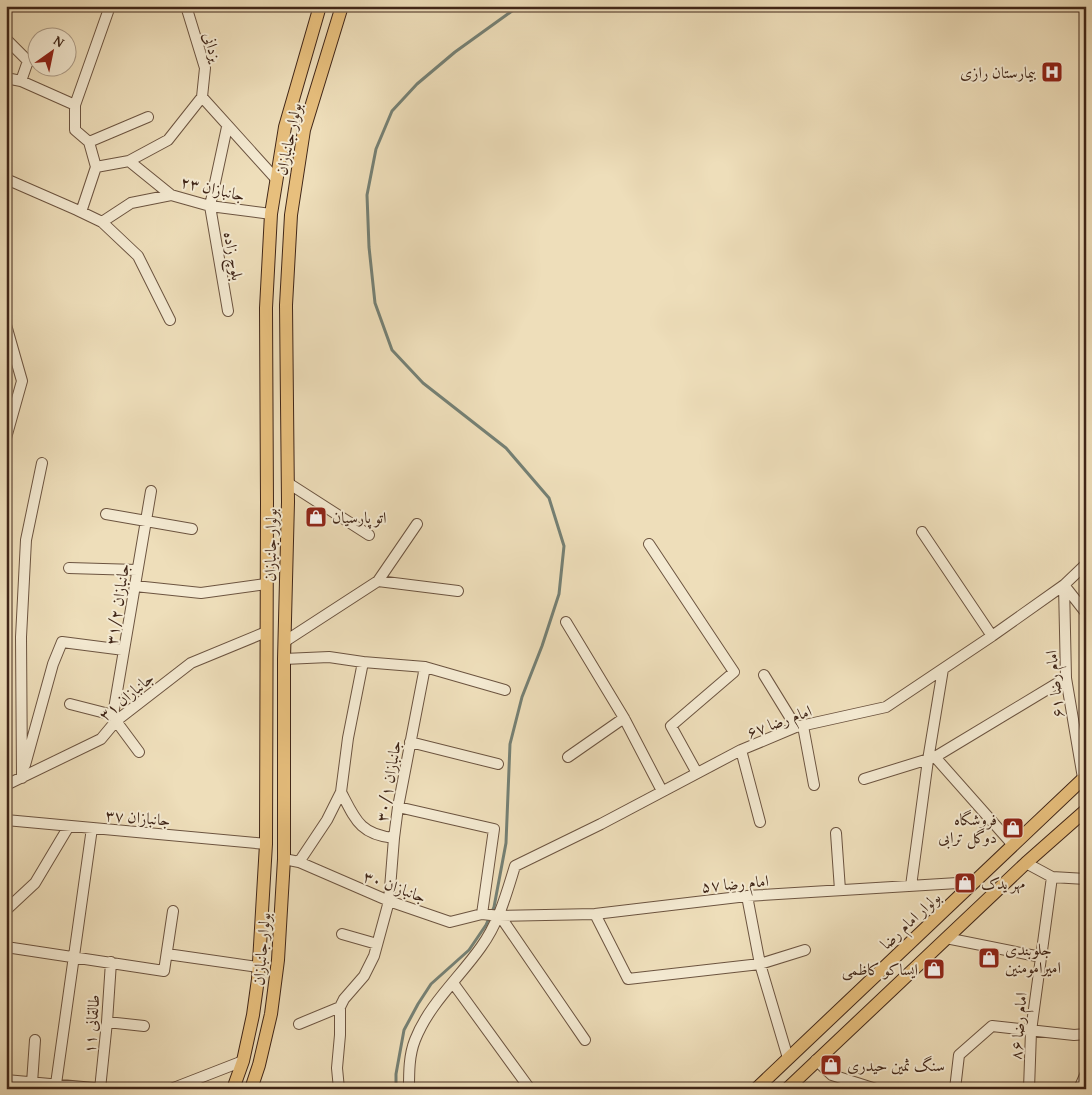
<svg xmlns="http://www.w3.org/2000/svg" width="1092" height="1095" viewBox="0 0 1092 1095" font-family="'Gentium Book Plus',Amiri,serif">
  <rect width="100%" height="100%" fill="#eedeba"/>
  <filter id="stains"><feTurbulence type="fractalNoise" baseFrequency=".004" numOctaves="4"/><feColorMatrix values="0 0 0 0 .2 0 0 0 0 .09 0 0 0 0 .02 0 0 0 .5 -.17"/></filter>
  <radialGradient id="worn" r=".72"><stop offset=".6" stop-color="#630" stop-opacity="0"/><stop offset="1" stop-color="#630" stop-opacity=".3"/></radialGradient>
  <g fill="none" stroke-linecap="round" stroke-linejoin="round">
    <path stroke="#758074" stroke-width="3" d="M396 1089V1074L404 1030 418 1004 431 984 469 950 486 925 494 907 506 843 510 744 522 697 542 646 559 594 564 546 549 498 506 448 423 383 392 350 375 303 369 247 367 195 376 149 392 111 417 84 455 52 519 6"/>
    <g stroke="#6c5440" stroke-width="12">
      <path id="minor" d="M186 6 205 68 202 97
        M6 39 28 61
        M6 78 21 81 75 105
        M21 81 28 61H38
        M202 97 276 179
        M227 127 210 206 228 311
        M89 142 148 117
        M129 161 171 195 210 206 271 214
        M96 167 89 142 75 130V105L110 6
        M96 167 129 161 168 140 202 97
        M6 179 77 210 102 222 138 256 170 320
        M81 212 96 167
        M102 222 131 203 171 195
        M6 325 22 381 6 438
        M288 483 369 535
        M106 514 192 529
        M922 532 992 636
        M649 544 734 672 671 726 697 773
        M69 568 137 570
        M378 581 458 591
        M1064 585 1066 678 1083 778
        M1064 585 1086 613
        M135 586 201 593 266 584
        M566 622 624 718 662 791
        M284 642 378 581 417 524
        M284 659 329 657 363 662 425 667 505 690
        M764 675 796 727
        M70 704 113 715
        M803 726 814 785
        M410 742 498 764
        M741 750 760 822
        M139 752 116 721 113 715 151 491
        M568 757 624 718
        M935 757 1013 845
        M25 765 53 664 62 642 124 650
        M22 778 21 637 26 540 42 463
        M864 779 935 757 1066 678
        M6 785 101 739 116 721 191 663 266 632
        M341 792C355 819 360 835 394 838
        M398 807 494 829 482 914
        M6 820 266 844
        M836 833 840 890
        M284 859 299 862 389 901 450 922 482 914 500 916 595 914 747 896 974 882
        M299 862 327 820 341 792 348 738 363 662
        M1026 863 1052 877 1086 879
        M911 886 928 760 943 669
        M747 896 760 964 788 1058
        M6 910 35 883 69 826
        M595 914 628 979 760 964 805 950
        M500 916 585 1040
        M342 934 377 944
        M946 938 1041 957
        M6 947 164 971 173 911
        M167 954 258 967
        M453 983 530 1089
        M107 1022 144 1026
        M299 1024 340 1007
        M816 1060 832 1075 876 1089
        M6 1080 105 1089
        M32 1083 35 1040
        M56 1084 92 828
        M100 1089 107 1022 111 962
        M171 1089 243 1061
        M339 1089 337 1068 340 1035V1007L344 999 364 976 374 956 389 901 394 838 398 807 425 667
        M409 1089C409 1072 409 1055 415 1040 429 1004 460 977 481 947 499 922 506 895 515 866L601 824 741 750 796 727 886 707 992 636 1064 585 1086 564
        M955 1089 959 1055 992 1026 1074 1035 1086 1034
        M1029 1089 1031 1031 1052 877
        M1079 1089 1086 1073"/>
    </g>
    <g stroke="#402618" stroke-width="14">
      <path id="major" d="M233 1089 243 1061 253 1015 258 979 266 844 267 503 266 308 271 214 285 127 320 6
        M251 1089 259 1065 271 1014 278 960 284 859V659L288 502 286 305 291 215 304 130 342 6
        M756 1089 1086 776
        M787 1089 1026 863 1086 810"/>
    </g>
    <use href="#minor" stroke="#f4ead2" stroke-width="10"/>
    <use href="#major" stroke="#e7bf7d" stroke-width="12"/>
  </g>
  <defs>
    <g id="hospital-square" transform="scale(1.125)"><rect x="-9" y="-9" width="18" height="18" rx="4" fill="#8f2418" stroke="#f4ead2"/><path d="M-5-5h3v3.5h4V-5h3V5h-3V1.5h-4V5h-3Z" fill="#fff"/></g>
    <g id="shop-square" transform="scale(1.125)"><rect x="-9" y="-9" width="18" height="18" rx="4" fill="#8f2418" stroke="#f4ead2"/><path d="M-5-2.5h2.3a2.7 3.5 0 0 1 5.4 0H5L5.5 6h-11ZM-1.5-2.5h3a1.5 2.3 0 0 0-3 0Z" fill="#fff"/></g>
  </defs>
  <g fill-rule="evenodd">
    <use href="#hospital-square" x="1052" y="72"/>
    <use href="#shop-square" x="316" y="517"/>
    <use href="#shop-square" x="1013" y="828"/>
    <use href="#shop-square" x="965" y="883"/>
    <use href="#shop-square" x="989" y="958"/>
    <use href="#shop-square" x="934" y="969"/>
    <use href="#shop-square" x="831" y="1065"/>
  </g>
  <g text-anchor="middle" stroke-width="4" stroke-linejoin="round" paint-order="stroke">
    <g font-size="16" fill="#402618" stroke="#f4ead2">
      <text transform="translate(213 47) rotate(75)" y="6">یزدانی</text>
      <text transform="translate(288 139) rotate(-78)" y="6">بولوار جانبازان</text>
      <text transform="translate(213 188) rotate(13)" y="6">جانبازان ۲۳</text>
      <text transform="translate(234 256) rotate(80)" y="6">بلوچ زاده</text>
      <text transform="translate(270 545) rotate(-89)" y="6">بولوار جانبازان</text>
      <text transform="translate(117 604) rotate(-81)" y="6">جانبازان ۳۱/۲</text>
      <text transform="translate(1054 684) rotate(-96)" y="6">امام رضا ۶۱</text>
      <text transform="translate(126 696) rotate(-40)" y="6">جانبازان ۳۱</text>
      <text transform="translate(779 721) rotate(-20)" y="6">امام رضا ۶۷</text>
      <text transform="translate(388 781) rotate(-80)" y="6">جانبازان ۳۰/۱</text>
      <text transform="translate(138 817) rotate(5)" y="6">جانبازان ۳۷</text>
      <text transform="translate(735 883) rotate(-5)" y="6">امام رضا ۵۷</text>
      <text transform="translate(395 886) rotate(20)" y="6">جانبازان ۳۰</text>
      <text transform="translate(910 920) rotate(-43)" y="6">بولوار امام رضا</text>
      <text transform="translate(261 949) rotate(-85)" y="6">بولوار جانبازان</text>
      <text transform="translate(91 1024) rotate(-85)" y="6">طالقانی ۱۱</text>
      <text transform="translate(1018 1026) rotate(-85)" y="6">امام رضا ۸۶</text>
    </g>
    <g font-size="16" fill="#402618" stroke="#f4ead2" text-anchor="start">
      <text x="1036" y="78" text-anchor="end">بیمارستان رازی</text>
      <text x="332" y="523">اتو پارسیان</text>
      <text x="997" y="825" text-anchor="end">فروشگاه<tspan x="997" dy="18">دوگل ترابی</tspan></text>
      <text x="981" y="889">مهر یدک</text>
      <text x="1005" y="955">جلوبندی<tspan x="1005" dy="18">امیرامومنین</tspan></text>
      <text x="918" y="975" text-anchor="end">ایساکو کاظمی</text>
      <text x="847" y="1071">سنگ ثمین حیدری</text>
    </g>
  </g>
  <rect width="1092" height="1095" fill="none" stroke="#eedeba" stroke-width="25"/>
  <rect x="8" y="8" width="1077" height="1080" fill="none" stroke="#402618" stroke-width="2.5"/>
  <rect x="12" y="12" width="1067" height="1070" fill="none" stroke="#402618"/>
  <g transform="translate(52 52) rotate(33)"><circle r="24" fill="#f4ead2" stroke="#ac9c88"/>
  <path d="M0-4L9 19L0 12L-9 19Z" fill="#8f2418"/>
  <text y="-8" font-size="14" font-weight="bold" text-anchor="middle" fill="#402618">N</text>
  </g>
  <rect width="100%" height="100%" filter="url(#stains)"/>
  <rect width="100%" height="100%" fill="url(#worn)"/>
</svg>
